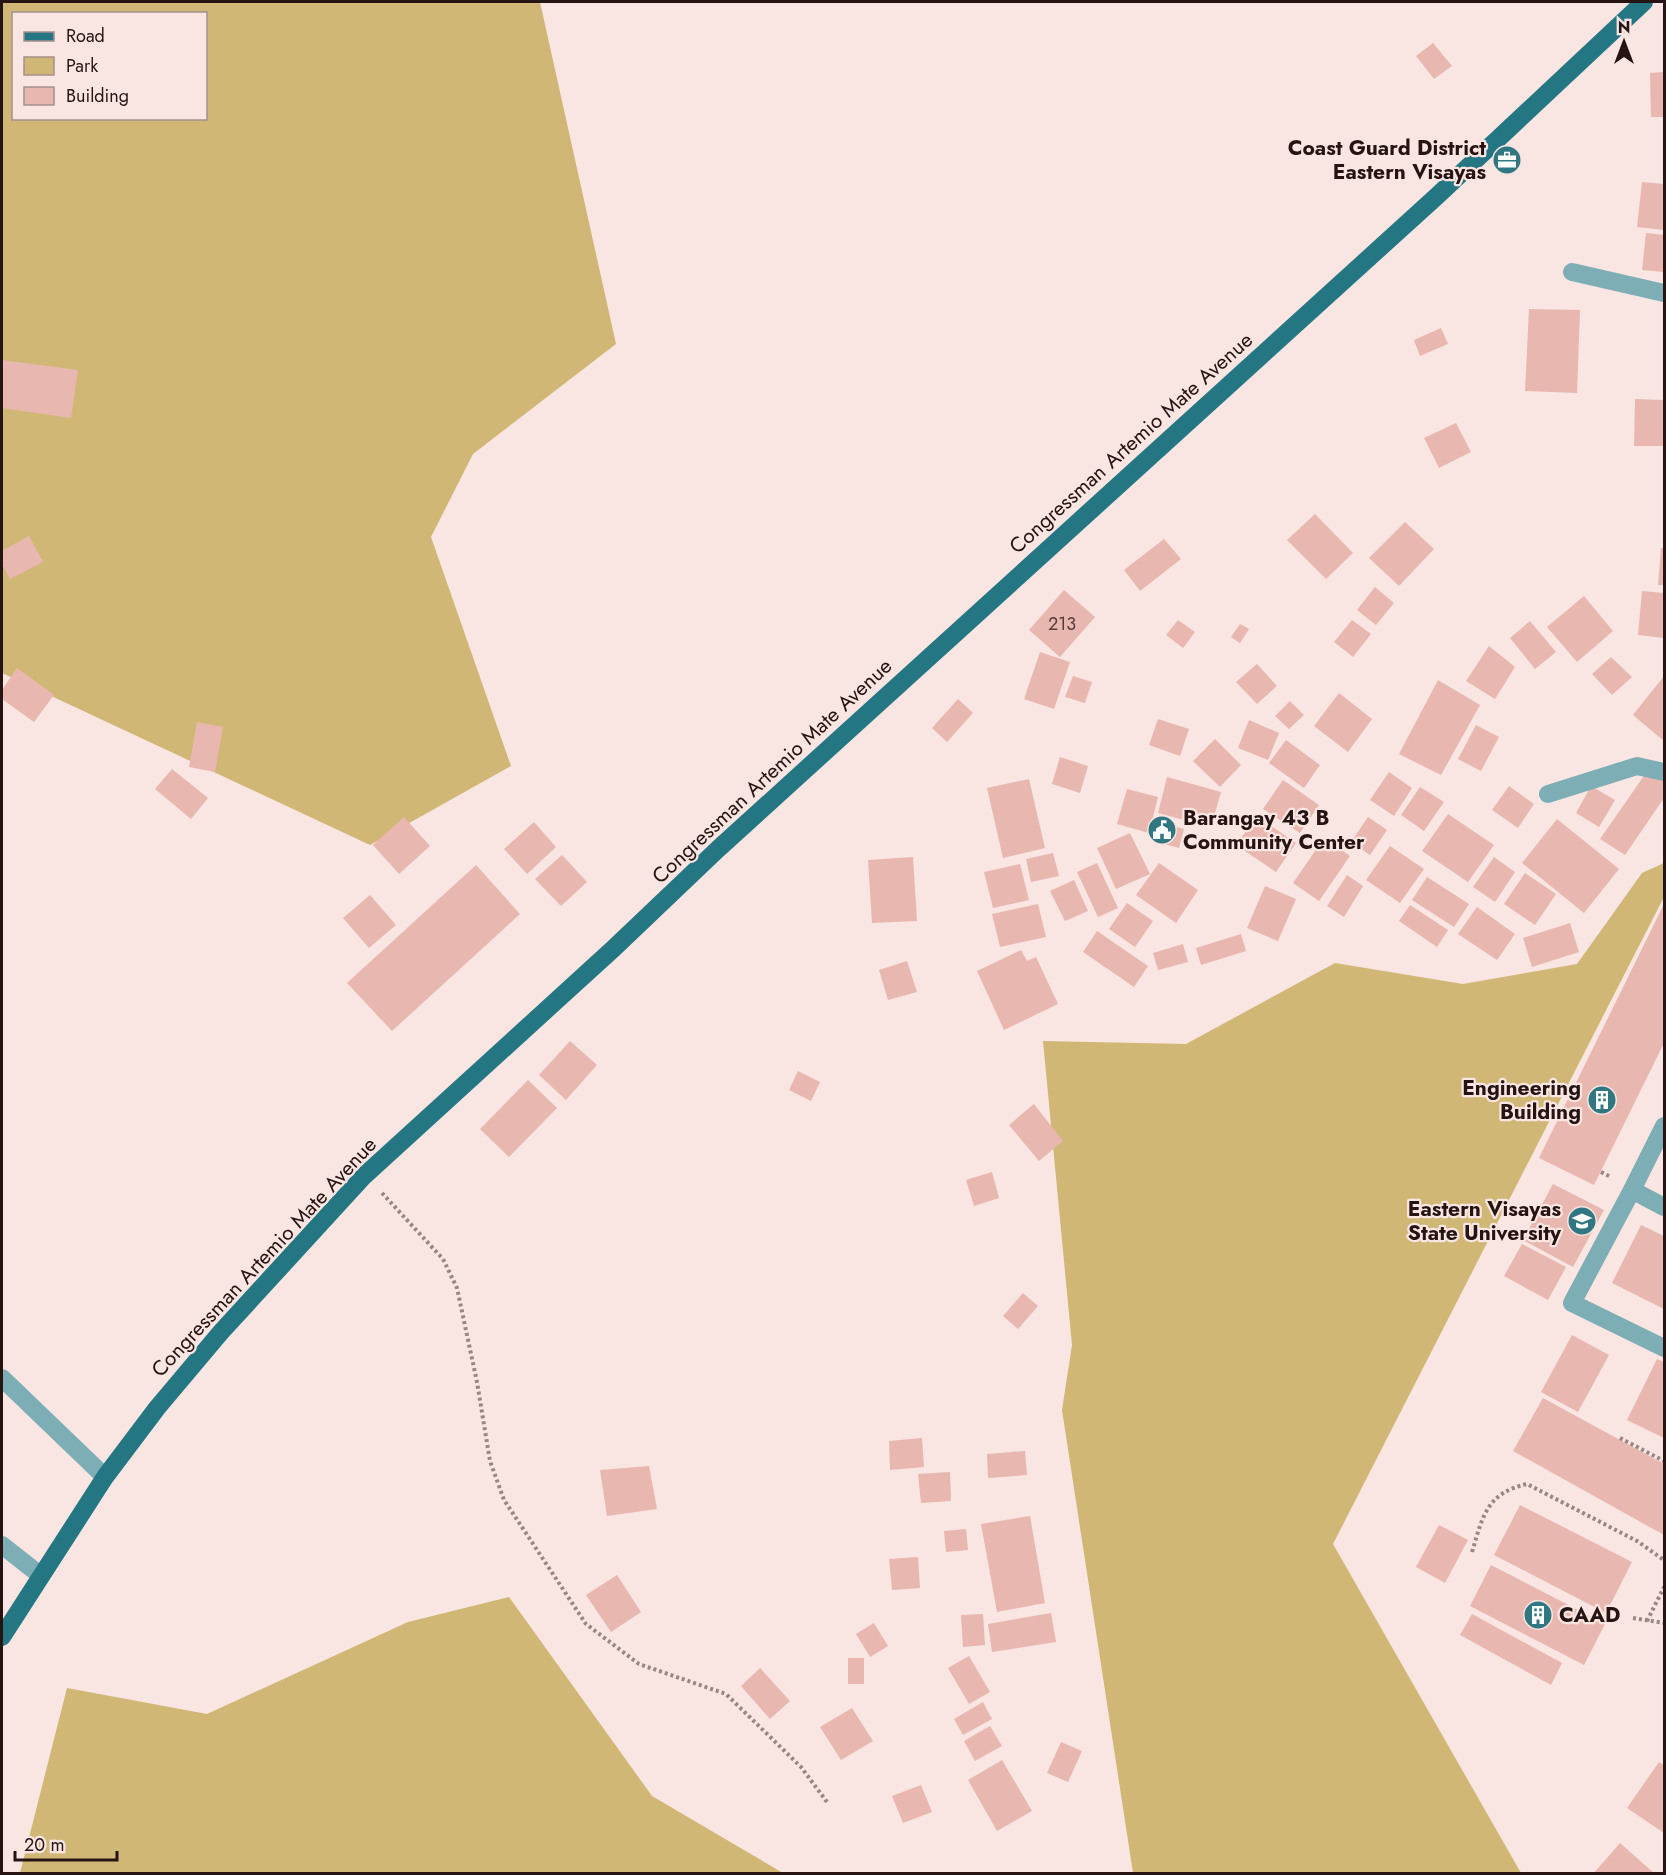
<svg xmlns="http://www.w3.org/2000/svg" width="1666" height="1875" viewBox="0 0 1666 1875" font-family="Jost,sans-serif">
  <rect width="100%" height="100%" fill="#f9e5e1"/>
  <path fill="#d1b776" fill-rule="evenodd" d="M2 2H540L616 344 473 454 431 537 511 766 370 845 2 673ZM14 14H206V118H14Z
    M1664 863V897L1333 1544 1521 1873H1133L1062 1410 1072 1345 1043 1041 1186 1044 1335 963 1463 984 1577 964 1642 873Z
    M509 1597 652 1796 783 1873H20L67 1688 207 1714 408 1622Z"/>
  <path fill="#e8b7b0" d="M1433 43 1452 66 1434 79 1416 56Z
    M1664 72V117H1651L1650 73Z
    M1642 182 1664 184V230L1637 227Z
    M1646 233 1664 235V272L1642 270Z
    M1529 309 1580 310 1577 393 1525 391Z
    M1441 328 1448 344 1420 356 1414 340Z
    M2 360 78 370 71 418 2 408Z
    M1635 399 1664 400V446H1634Z
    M1456 423 1471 452 1439 468 1424 438Z
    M1315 514 1353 553 1326 579 1287 540Z
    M1405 522 1434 549 1399 586 1369 558Z
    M29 536 43 562 10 579 2 564V551Z
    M1164 539 1181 559 1140 591 1124 570Z
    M1661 548H1664V585H1658Z
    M1375 587 1394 603 1376 625 1357 610Z
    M1064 590 1095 617 1060 657 1029 630Z
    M1642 591 1664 593V638L1638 635Z
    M1584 596 1613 631 1577 662 1547 627Z
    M1178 620 1195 632 1183 648 1166 635Z
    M1352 620 1371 634 1353 657 1334 642Z
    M1530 621 1556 652 1535 669 1510 638Z
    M1240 624 1249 629 1240 643 1231 637Z
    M1489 646 1515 667 1495 699 1466 681Z
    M1040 652 1070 662 1054 709 1024 699Z
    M1611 657 1632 677 1612 695 1592 674Z
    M1257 664 1277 686 1257 704 1236 682Z
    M17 668 54 695 34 722 2 699V690Z
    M1073 676 1092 682 1085 703 1065 697Z
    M1664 676V741L1633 715Z
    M1438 680 1480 705 1441 775 1399 754Z
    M1339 693 1372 719 1348 752 1314 726Z
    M958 699 973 713 947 742 932 728Z
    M1290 701 1304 715 1289 729 1275 716Z
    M1158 719 1189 729 1180 756 1149 745Z
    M1249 720 1279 733 1268 760 1238 748Z
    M197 722 223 727 215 772 189 767Z
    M1476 725 1499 737 1481 771 1458 759Z
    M1215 739 1241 765 1220 787 1193 761Z
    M1286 740 1320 765 1304 788 1269 763Z
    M1060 757 1088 766 1080 793 1052 784Z
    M172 769 208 798 191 819 155 789Z
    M1648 770 1664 781V798L1625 855 1600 839Z
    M1389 772 1412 788 1394 816 1370 800Z
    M1167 777 1221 792 1211 827 1158 813Z
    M1029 779 1045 848 1003 858 987 788Z
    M1283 780 1319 805 1300 833 1263 809Z
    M1509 786 1534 804 1518 828 1492 810Z
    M1591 786 1615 800 1599 827 1576 813Z
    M1420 787 1444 802 1424 831 1401 815Z
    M1127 789 1158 797 1149 833 1117 824Z
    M1448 814 1494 845 1468 882 1422 851Z
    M1257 816 1296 843 1276 872 1236 845Z
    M404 817 430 846 399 874 373 845Z
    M1368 817 1387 830 1370 855 1351 842Z
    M1557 819 1619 869 1584 913 1522 863Z
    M534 822 556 847 527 874 504 849Z
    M1162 823 1184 829 1179 848 1157 842Z
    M1130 833 1150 874 1116 889 1097 848Z
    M1324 838 1350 856 1319 901 1293 883Z
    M1390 846 1424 869 1400 903 1366 880Z
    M1053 853 1059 876 1031 882 1026 859Z
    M562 855 587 882 561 906 535 879Z
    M913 857 917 921 872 923 868 860Z
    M1494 857 1515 872 1495 902 1473 887Z
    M1097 863 1118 908 1098 917 1077 872Z
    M1159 863 1198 890 1176 923 1136 895Z
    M1020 864 1029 900 993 908 984 872Z
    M476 865 520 914 392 1031 347 983Z
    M1525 873 1556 894 1535 925 1504 904Z
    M1347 875 1363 886 1344 917 1327 906Z
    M1427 877 1469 904 1454 927 1412 900Z
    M1074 880 1088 911 1065 921 1050 891Z
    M1265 886 1296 899 1278 941 1247 928Z
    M370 895 396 925 369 948 343 918Z
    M1127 903 1153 921 1135 947 1109 929Z
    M1038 904 1046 937 1000 947 992 914Z
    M1664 904V1043L1594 1185 1539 1158Z
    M1410 905 1448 930 1437 947 1399 921Z
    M1477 907 1515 934 1497 960 1458 934Z
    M1570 923 1579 952 1532 967 1523 938Z
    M1097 931 1148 966 1134 987 1083 952Z
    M1241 934 1246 951 1201 965 1196 948Z
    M1183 944 1188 962 1158 970 1153 953Z
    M1021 950 1027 961 1036 957 1058 1004 1004 1030 977 971Z
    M907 961 917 992 888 1000 879 970Z
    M570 1041 597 1065 566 1100 539 1075Z
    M798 1071 820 1082 811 1101 789 1090Z
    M528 1080 557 1108 509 1157 480 1129Z
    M1034 1104 1063 1141 1039 1161 1009 1125Z
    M992 1172 999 1198 974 1206 966 1180Z
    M1553 1184 1604 1210 1573 1267 1523 1240Z
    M1641 1225 1664 1236V1309L1612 1283Z
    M1522 1244 1566 1267 1548 1300 1504 1276Z
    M1023 1293 1038 1306 1018 1329 1003 1316Z
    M1572 1335 1609 1355 1578 1412 1541 1392Z
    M1657 1359 1664 1362V1438L1627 1420Z
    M1543 1398 1664 1464V1535L1513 1451Z
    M922 1438 924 1467 890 1470 889 1441Z
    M1025 1451 1027 1475 988 1478 987 1454Z
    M649 1466 657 1509 607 1516 600 1470Z
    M950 1472 951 1501 921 1503 918 1474Z
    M1520 1505 1632 1562 1606 1613 1494 1555Z
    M1030 1516 1045 1603 997 1612 981 1524Z
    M1439 1525 1468 1540 1445 1583 1416 1567Z
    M966 1529 968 1550 946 1552 944 1531Z
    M918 1557 920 1588 892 1590 889 1559Z
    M1491 1565 1605 1624 1584 1665 1470 1606Z
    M617 1575 641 1612 611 1632 586 1595Z
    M1051 1613 1056 1642 992 1652 988 1624Z
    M983 1614 985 1645 963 1647 961 1615Z
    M1472 1614 1562 1663 1551 1685 1460 1635Z
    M874 1623 888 1646 870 1657 856 1634Z
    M969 1656 990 1692 969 1704 948 1668Z
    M848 1658H864V1684H848Z
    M760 1668 790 1701 770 1719 741 1686Z
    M983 1702 992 1719 963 1735 954 1719Z
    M852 1708 873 1741 841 1760 820 1727Z
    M990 1726 1002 1746 975 1761 964 1741Z
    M1061 1742 1082 1751 1068 1782 1047 1773Z
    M1002 1760 1032 1811 997 1831 968 1780Z
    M1659 1762 1664 1765V1833L1627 1808Z
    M921 1785 932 1812 903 1823 892 1796Z
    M1620 1843 1655 1874H1593Z"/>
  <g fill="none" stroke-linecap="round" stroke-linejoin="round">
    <path stroke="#998683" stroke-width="4" stroke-dasharray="3 3" stroke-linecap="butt" d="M1601 1172 1611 1177
      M382 1193 443 1259 457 1288 477 1382 490 1461 504 1500 586 1624 639 1664 726 1694 801 1767 827 1802
      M1620 1438 1664 1461
      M1472 1552C1483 1515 1487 1493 1527 1484L1637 1541 1664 1560
      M1633 1618 1664 1623
      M1647 1621 1664 1587"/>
    <path stroke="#7eaeb5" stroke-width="18" d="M1572 272 1664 293
      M1548 794 1637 766 1664 772
      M1664 1126 1632 1190 1664 1207
      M1632 1190 1572 1303 1664 1348
      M2 1378 105 1477
      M2 1545 40 1575"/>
    <path stroke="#247682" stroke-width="18" d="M2 1637 105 1477 157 1408 221 1332 364 1176 613 949 718 849 1437 196 1644 2"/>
  </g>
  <defs>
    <g id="office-disc" transform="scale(1.5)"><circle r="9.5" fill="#307782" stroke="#f9e5e1"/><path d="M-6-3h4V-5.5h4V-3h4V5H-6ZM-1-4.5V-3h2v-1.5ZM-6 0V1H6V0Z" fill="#fff"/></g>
    <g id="civic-disc" transform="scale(1.5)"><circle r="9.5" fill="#307782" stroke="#f9e5e1"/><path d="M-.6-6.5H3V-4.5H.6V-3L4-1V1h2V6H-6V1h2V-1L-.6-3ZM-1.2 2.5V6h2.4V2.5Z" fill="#fff"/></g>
    <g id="building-disc" transform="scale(1.5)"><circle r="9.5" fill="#307782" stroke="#f9e5e1"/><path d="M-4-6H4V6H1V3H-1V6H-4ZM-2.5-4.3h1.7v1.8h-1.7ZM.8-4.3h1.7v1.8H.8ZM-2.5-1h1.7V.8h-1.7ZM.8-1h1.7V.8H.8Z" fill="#fff"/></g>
    <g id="university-disc" transform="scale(1.5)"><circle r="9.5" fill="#307782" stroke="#f9e5e1"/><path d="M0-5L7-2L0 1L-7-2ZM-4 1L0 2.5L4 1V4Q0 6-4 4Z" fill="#fff"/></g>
  </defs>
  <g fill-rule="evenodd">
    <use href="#office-disc" x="1507" y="160"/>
    <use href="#civic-disc" x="1162" y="830"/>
    <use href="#building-disc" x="1602" y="1100"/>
    <use href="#university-disc" x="1582" y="1221"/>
    <use href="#building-disc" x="1538" y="1615"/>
  </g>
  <g text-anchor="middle" stroke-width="4.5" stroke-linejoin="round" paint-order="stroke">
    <g font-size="18" fill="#563d3a">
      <text x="1062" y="630">213</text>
    </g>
    <g font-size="21" font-weight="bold" fill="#251412" stroke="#f9e5e1" text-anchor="end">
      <text x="1486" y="155">Coast Guard District<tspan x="1486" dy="24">Eastern Visayas</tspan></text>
      <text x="1183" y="825" text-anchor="start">Barangay 43 B<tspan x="1183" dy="24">Community Center</tspan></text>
      <text x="1581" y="1095">Engineering<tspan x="1581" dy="24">Building</tspan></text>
      <text x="1561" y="1216">Eastern Visayas<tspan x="1561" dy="24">State University</tspan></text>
      <text x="1559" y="1622" text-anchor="start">CAAD</text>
    </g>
    <g font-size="21" fill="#251412" stroke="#f9e5e1">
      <text transform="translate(1131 443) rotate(-42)" y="7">Congressman Artemio Mate Avenue</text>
      <text transform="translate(772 771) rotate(-43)" y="7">Congressman Artemio Mate Avenue</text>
      <text transform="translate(264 1257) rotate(-47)" y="7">Congressman Artemio Mate Avenue</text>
    </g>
  </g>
  <rect width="1666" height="1875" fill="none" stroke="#251412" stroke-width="6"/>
  <rect x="12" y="12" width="195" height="108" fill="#f9e5e1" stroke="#a4918e" stroke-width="1.5"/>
  <rect x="24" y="32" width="30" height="9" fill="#247682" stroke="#a4918e" stroke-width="1.5"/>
  <text x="66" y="42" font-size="18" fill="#251412">Road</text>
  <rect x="24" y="57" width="30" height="18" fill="#d1b776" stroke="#a4918e" stroke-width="1.5"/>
  <text x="66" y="72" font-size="18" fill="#251412">Park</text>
  <rect x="24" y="87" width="30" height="18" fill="#e8b7b0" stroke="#a4918e" stroke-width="1.5"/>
  <text x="66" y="102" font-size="18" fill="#251412">Building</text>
  <g transform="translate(1624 42)" stroke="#f9e5e1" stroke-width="4.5" paint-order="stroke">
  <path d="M0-4.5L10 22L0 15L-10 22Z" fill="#251412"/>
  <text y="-9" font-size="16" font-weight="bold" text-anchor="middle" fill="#251412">N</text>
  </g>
  <path d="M15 1851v9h102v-9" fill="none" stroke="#251412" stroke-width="3"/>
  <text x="24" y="1851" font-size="18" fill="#251412" stroke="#f9e5e1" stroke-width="4.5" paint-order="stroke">20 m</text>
</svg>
